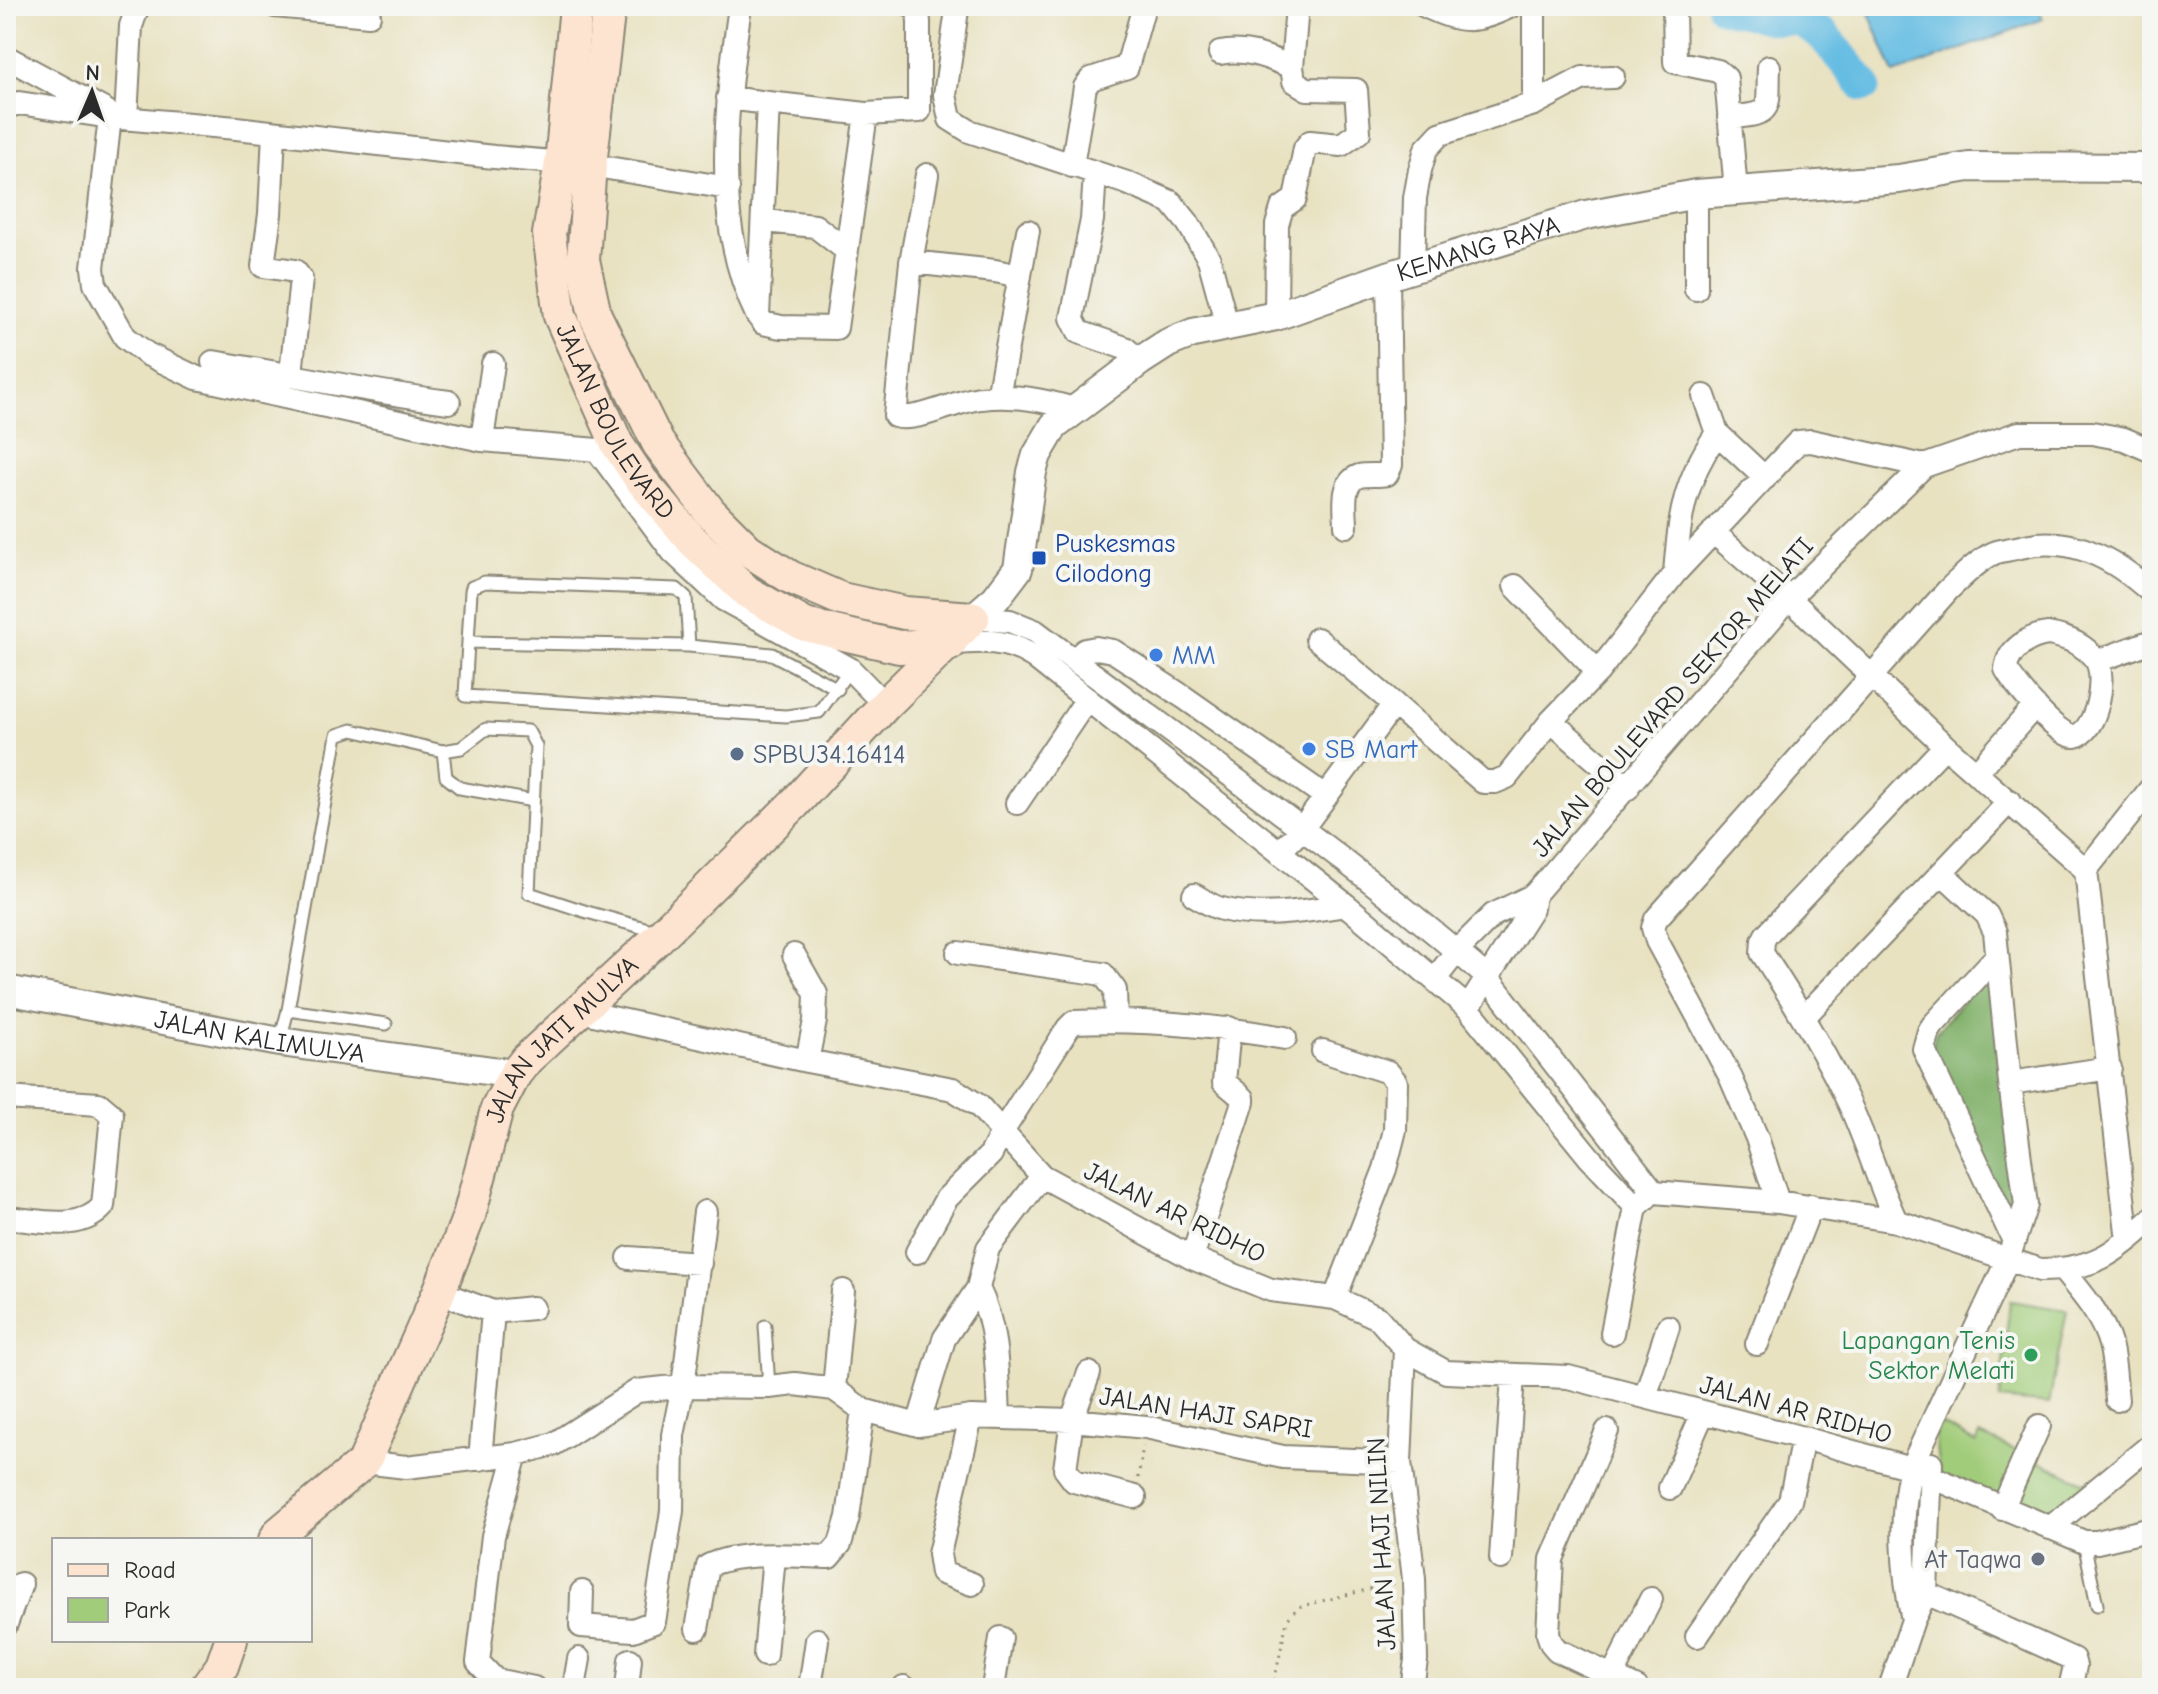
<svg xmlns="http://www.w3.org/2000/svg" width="2158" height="1694" viewBox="0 0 2158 1694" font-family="'Comic Neue',sans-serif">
  <rect width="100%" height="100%" fill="#f6f6f2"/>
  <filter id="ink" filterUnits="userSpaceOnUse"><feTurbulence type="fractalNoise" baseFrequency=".0125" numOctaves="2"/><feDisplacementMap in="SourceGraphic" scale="16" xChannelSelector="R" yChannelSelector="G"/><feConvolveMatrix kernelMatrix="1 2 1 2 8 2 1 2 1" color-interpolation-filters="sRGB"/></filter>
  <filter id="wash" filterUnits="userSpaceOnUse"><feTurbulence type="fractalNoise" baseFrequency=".006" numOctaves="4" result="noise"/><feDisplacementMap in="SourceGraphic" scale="32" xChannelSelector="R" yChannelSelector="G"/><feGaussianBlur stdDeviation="1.8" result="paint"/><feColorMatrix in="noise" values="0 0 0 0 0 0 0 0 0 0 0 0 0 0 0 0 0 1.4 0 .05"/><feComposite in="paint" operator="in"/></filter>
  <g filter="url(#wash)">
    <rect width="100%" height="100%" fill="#e8e2c1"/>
    <path fill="#a1cc79" stroke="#667c52" stroke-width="2" d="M2010 1301 2067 1310 2049 1404 1999 1399Z
      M1941 1424 1976 1443 1980 1435 2022 1453 1998 1500 1939 1475 1935 1435Z
      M2033 1458 2091 1486 2050 1523 2010 1505Z"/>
    <path fill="#80b069" stroke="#566e4a" stroke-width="2" d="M1990 969 2021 1198 2012 1223 1932 1050 1935 1034Z"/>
    <path fill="#66bde3" stroke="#487487" stroke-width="2" d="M1866 6H2038L2043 19 1894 74Z"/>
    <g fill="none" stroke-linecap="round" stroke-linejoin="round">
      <path stroke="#66bde3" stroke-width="34" d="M1723 6 1772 18 1799 19 1824 36 1864 85"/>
    </g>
  </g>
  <g filter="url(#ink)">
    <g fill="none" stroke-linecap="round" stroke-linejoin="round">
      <g stroke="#8a8676" stroke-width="15">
        <path id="service" d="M468 642 465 696 786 716 819 712 850 669
          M689 646 686 597 677 589 485 582 472 587 471 591 468 642 689 646 772 654 838 689
          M443 751 446 777 460 788 533 801
          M288 1010 386 1024
          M280 1041 288 1010 337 735 352 730 443 751 461 748 486 729 528 731 536 746 529 893 587 912 659 932
          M765 1326 769 1387
          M2084 1542 2097 1605"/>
      </g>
      <g stroke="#8a8676" stroke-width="26">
        <path id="minor" d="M275 6 369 15
          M740 6C726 106 711 221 757 315
          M955 6 957 10 945 95 950 119 969 131 1127 183 1171 202 1188 223 1209 259 1227 325
          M1425 6C1461 23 1475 24 1511 6
          M1534 6V104
          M1674 6 1675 62 1718 71 1726 78 1736 191
          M1220 53C1247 48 1267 57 1292 67
          M6 57 106 111
          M728 98 768 103
          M6 107 19 103 110 117 236 128 494 157 590 165 728 188
          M866 114 836 328 781 327 763 323 758 316 768 103 866 114 919 111V22L918 11 911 6
          M110 117 93 268 95 284 125 337 147 354 197 378 482 440 597 450 617 444
          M1729 117C1776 115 1767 108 1769 67
          M126 118 131 26 138 6
          M274 133 270 214 263 266 295 271 301 279 291 374
          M1072 166 1085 87 1091 79 1127 67 1144 6
          M1095 173 1092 220 1072 318 1079 332 1125 348 1140 361
          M927 175 911 262 895 416C916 423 957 400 981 398 1014 394 1043 400 1074 409
          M764 221 815 226 846 250
          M911 262 995 271 1020 276
          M1413 268 1415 198 1420 170 1426 149 1440 134 1534 104 1583 78 1613 77
          M1696 289V194
          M1276 316 1277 225 1282 208 1295 199 1305 148 1310 142 1341 145 1359 132 1356 90 1307 89 1294 81 1292 67 1297 6
          M213 362C292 375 370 392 449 402
          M1704 396 1717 433 1765 478
          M998 397 1028 231
          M482 440 493 364
          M597 450 673 552 723 599 850 669 885 705
          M1346 526C1346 510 1340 483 1359 476 1367 474 1378 476 1387 474L1391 465 1388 276
          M1713 532 1789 598 1945 746 2086 870 2128 1241
          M1675 573C1680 515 1683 483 1717 433
          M1515 586 1598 672
          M973 618 1010 621 1035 631C1187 745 1345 854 1488 978L1654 1192 1778 1202 1896 1221 2040 1270C2092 1270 2115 1254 2152 1219
          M2048 634C2066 637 2085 645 2096 660 2107 676 2097 732 2075 736 2059 739 2014 684 2006 669 2008 649 2030 636 2048 634Z
          M1317 639 1394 704
          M950 644C981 640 1007 639 1034 657L1346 905 1468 1008 1590 1158 1636 1207
          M1074 660 1085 650 1096 648 1113 651 1185 698 1325 796
          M2097 661 2152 641
          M1551 721 1628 788
          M1977 772 2035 706
          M1017 803 1087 699
          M1279 852 1302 829 1394 704 1483 782H1495L1507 777 1551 721 1598 672 1675 573 1798 442 1811 441 1924 466
          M2086 870 2152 787
          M1194 895C1203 900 1212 907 1222 909 1261 919 1307 911 1346 905
          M958 953 1103 974 1115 990 1116 1020
          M794 955 816 994 815 1021 807 1061
          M1996 957 1933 1025 1929 1031 1924 1049 2014 1241
          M1435 979 1457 951 1493 915 1534 895 1789 598 1924 466 2019 433H2092L2124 439 2152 451
          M1468 1008 1532 908 1534 895
          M580 1011 807 1061 953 1089 979 1106 1042 1176 1192 1258 1271 1290 1335 1298 1378 1318 1405 1349 1446 1372 1568 1377 1803 1438 1911 1468 2084 1542H2097L2152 1529
          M1804 1017 2010 801
          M1323 1051 1388 1072 1396 1082 1395 1130 1385 1169 1335 1298
          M2010 1083 2110 1068
          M6 1098 99 1104 112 1115 103 1206C80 1233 38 1220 6 1218
          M1778 1202 1757 1138 1730 1076 1657 941 1653 928 1656 919 1948 590C1961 578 1976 562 1992 554 1999 550 2008 550 2016 548 2069 533 2114 558 2152 593
          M1896 1221C1878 1182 1866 1139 1848 1101 1823 1049 1794 1001 1762 953L1763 941 1766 935 1945 746
          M917 1252 946 1199 991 1154 1002 1132 1068 1028 1074 1022C1145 1019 1216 1026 1285 1038
          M629 1258 700 1263
          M1192 1258 1243 1102V1098L1224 1082 1229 1028
          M2063 1270C2081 1293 2102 1315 2110 1344 2115 1362 2115 1382 2117 1400
          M978 1288C998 1328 997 1374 999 1418
          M439 1292 493 1312 480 1459
          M493 1312 533 1308
          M1612 1333 1636 1207 1647 1197
          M1757 1344 1811 1206
          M1405 1349 1400 1462 1414 1579 1416 1660 1412 1688
          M1089 1373 1072 1420 1065 1469 1074 1481 1135 1497
          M834 1389 843 1291
          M1645 1397 1668 1327
          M971 1417 939 1554 942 1573 972 1584
          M918 1425 944 1339 978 1288 988 1248 1042 1176
          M1607 1431 1552 1559 1548 1634 1551 1643 1557 1650 1637 1688
          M516 1454 493 1536 478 1662 495 1680 534 1688
          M364 1462 406 1467 516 1454 554 1444 637 1391 683 1386 769 1387 795 1384 834 1389 863 1410 918 1425 971 1417 1072 1420 1146 1427 1283 1457 1400 1462
          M1670 1488 1703 1413
          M2002 1509 2039 1426
          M2050 1528 2152 1444
          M1501 1558 1513 1376
          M1911 1591 1926 1593 2073 1659 2075 1666 2070 1688
          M582 1592 581 1626 633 1630 654 1622 672 1511 673 1435 683 1386 705 1212
          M1913 1620C1902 1572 1899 1516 1911 1468L2008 1259 2026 1205 2010 1083 1995 932 1987 915 1943 874
          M6 1624 21 1584
          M697 1629 708 1566C740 1550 794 1556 829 1557L840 1544 848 1517 863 1410
          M1697 1636 1790 1501 1803 1438
          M765 1655 774 1556
          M1612 1676 1651 1599
          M574 1688 579 1659
          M627 1688 630 1660
          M810 1688 817 1640
          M904 1688V1687
          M993 1688 1001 1638
          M1890 1688 1913 1620 1926 1593 1931 1464"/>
      </g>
      <g stroke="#8a8676" stroke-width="32">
        <g id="tertiary">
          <path id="s1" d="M973 618 996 598 1018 569 1032 472 1037 455 1054 426 1140 361 1168 343 1193 333 1276 316 1388 276 1586 215 1696 194 1899 179 1969 167 2152 168"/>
          <path id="s2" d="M6 990 280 1042 515 1074"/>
        </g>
      </g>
      <g stroke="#8a8676" stroke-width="36">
        <g id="secondary">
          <path id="s3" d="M576 6 561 163 549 234 560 316 617 444 641 480 692 540 747 592 805 625 899 647 950 644"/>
          <path d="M609 6 590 165 583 260 595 315 658 443 710 512 748 550 790 577 841 599 905 613 973 618"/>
          <path id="s4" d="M275 1540 279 1533 364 1462 439 1292 469 1216 497 1109 515 1074 526 1060 656 940 795 803 885 705 973 618"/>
          <path d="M206 1688 222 1666 231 1640"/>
        </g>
      </g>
      <path stroke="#8a8676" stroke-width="3" stroke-dasharray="2 6" stroke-linecap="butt" d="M1138 1478 1143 1446
        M1273 1688 1287 1620 1298 1607 1394 1583"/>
      <use href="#service" stroke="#fff" stroke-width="11"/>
      <use href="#minor" stroke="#fff" stroke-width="22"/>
      <use href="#tertiary" stroke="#fff" stroke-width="28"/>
      <use href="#secondary" stroke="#fde4d0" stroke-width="32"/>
    </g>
  </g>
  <rect fill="#1a4fb4" stroke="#f6f6f2" stroke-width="3" x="1031" y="550" width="16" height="16" rx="4"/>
  <g fill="#3f7fe0" stroke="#f6f6f2" stroke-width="3">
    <circle cx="1156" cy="655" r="8"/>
    <circle cx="1309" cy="749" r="8"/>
  </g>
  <circle fill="#5c6f8a" stroke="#f6f6f2" stroke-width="3" cx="737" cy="754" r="8"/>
  <circle fill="#2e9e5b" stroke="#f6f6f2" stroke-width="3" cx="2031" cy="1355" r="8"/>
  <circle fill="#6b7280" stroke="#f6f6f2" stroke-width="3" cx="2038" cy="1559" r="8"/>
  <g text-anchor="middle" stroke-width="8" stroke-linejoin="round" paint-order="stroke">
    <g font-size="26" fill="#2b2b2b" stroke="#f6f6f2">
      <text dy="9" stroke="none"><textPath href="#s1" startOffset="682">KEMANG RAYA</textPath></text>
      <text dy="9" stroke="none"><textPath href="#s3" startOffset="432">JALAN BOULEVARD</textPath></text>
      <text transform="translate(1672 697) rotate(-49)" y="9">JALAN BOULEVARD SEKTOR MELATI</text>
      <text dy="9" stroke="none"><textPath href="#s2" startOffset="258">JALAN KALIMULYA</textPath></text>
      <text dy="9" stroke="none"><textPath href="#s4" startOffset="592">JALAN JATI MULYA</textPath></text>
      <text transform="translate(1175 1212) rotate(26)" y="9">JALAN AR RIDHO</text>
      <text transform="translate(1796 1409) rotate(15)" y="9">JALAN AR RIDHO</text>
      <text transform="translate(1206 1412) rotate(9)" y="9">JALAN HAJI SAPRI</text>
      <text transform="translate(1381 1544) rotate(-93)" y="9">JALAN HAJI NILIN</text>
    </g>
    <g font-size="26" fill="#164399" stroke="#f6f6f2" text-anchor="start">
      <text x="1055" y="552">Puskesmas<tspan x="1055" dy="30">Cilodong</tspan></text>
    </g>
    <g font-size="26" fill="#366cbe" stroke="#f6f6f2" text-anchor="start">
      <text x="1172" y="664">MM</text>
      <text x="1325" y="758">SB Mart</text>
    </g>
    <g font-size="26" fill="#4e5e75" stroke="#f6f6f2" text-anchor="start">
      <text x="753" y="763">SPBU34.16414</text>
    </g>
    <g font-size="26" fill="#27864d" stroke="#f6f6f2" text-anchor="end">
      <text x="2015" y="1349">Lapangan Tenis<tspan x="2015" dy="30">Sektor Melati</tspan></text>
    </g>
    <g font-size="26" fill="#5b616d" stroke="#f6f6f2" text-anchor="end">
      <text x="2022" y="1568">At Taqwa</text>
    </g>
  </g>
  <rect width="2158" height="1694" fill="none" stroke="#f6f6f2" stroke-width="32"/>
  <rect x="52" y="1538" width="260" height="104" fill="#f6f6f2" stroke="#a5a5a2" stroke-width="2"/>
  <rect x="68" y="1564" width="40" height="12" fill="#fde4d0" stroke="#a5a5a2" stroke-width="2"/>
  <text x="124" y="1578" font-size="24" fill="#2b2b2b">Road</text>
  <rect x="68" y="1598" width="40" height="24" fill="#a1cc79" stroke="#a5a5a2" stroke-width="2"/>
  <text x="124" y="1618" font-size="24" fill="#2b2b2b">Park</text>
  <g transform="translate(92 92) rotate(2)" stroke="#f6f6f2" stroke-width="6" paint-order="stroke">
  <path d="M0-6L14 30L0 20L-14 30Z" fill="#2b2b2b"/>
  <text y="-12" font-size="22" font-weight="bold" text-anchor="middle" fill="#2b2b2b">N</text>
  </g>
</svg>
